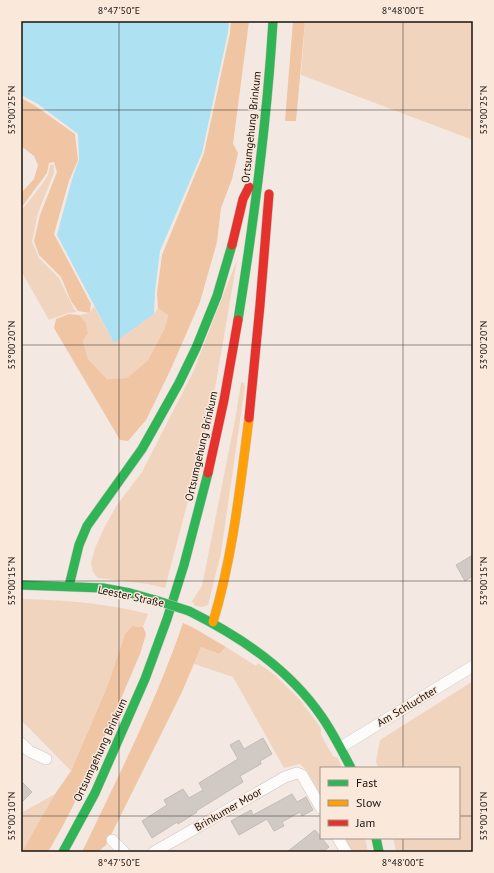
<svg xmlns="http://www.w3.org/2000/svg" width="494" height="873" viewBox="0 0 494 873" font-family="'PT Sans',sans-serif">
  <rect width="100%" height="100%" fill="#f3e9e2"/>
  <path fill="#f1d4be" d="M305 21H473V140L301 75Z
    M50 165H54V173L38 213 32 242 39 258 59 278 74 309 77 312 68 313 49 320 21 271V211L40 187 48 175Z
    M237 260 216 383 198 463 165 588 148 584 98 578 93 572 91 563 95 548 104 528 117 505 142 472 193 372Z
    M94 306 114 343 154 314 158 308 168 314 165 328 148 360 127 378 107 379 88 359 83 341 88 333 86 323 79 315 90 313Z
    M243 382 245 386 221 553 208 605 202 607 195 606 192 601 202 586 235 420 241 383Z
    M21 599C64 600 107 603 148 614L143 627 132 626 125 634 107 687 71 771 21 720Z
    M201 647 219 654 226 647 256 666 258 663 275 675 300 700 321 728V735L333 756 338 758 342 768H321V796L307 771 300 764 284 768 233 677 194 664Z
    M473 681V852H396L393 838H459V768H378L376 761 380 740Z
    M55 794 26 847 22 852H21V813Z
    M344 838H365L368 852H352Z"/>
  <path fill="#efc5a4" d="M231 21H249L233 144 238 153 232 179 221 208 217 242 200 302 170 371 146 420 128 441 120 440 54 328 56 319 69 314 79 315 86 323 88 333 83 341 88 359 107 379 127 378 148 360 165 328 168 315 158 308 157 293 162 255 204 153 230 33Z
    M293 21H305L296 121H285Z
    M21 98 34 105 75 134 78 160 69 181 54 234 91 304 90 313 78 311 71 301 61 277 39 255 34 241 40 215 57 172 54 162 49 163 47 173 21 208V193L34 179 38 165 34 156 21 146Z
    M183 623 194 628 226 647 219 654 201 647 182 692 106 845 98 852H82C118 777 156 702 183 623Z
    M132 626 143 627 146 634 140 654C111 721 85 790 48 852H22L55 794 71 771 107 687 125 634Z"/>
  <path fill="#aee1f2" d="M21 21H229L228 32 202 153 160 251 155 291 154 314 114 343 57 235 72 179 79 160 78 134 38 104 21 95Z"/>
  <path fill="#d1cac4" stroke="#c3bbb5" d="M473 555V576L465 581 456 565Z
    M263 738 272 754 260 761 261 764 240 776 243 782 196 811 197 812 178 824 177 822 152 838 142 821 167 805 164 800 183 789 189 798 203 790 199 783 238 759 230 745 239 740 244 749Z
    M21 781 32 792 21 803Z
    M292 794 297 802 306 797 313 810 302 816 300 812 282 822 284 826 274 831 267 819 239 835 231 821 251 810 253 815Z
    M315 830 329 847 323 852H287Z"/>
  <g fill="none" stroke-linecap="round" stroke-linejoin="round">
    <g stroke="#ccc4be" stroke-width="12">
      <path id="street" d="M21 743 29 751 46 759
        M341 747 473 666
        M338 838 346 852
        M112 840 124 852
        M154 852 285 777 297 773 302 775 321 808"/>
    </g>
    <g stroke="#ccc4be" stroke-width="10">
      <path id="fast" d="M238 320C254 221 267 121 273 21
        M21 585 103 588 130 593 155 600
        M69 586 79 545 87 526 142 449 179 383 196 348 217 296 232 245
        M189 611C241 637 289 669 322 717 333 733 342 751 351 768
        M376 838 379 852
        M63 852 95 793 145 679 167 619 184 565 208 473"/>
    </g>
    <g stroke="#ccc4be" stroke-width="10">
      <path id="slow" d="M213 622C233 556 240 487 249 418"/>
    </g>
    <g stroke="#ccc4be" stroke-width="10">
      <path id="jam" d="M232 245 243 199 249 187
        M249 418 260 305 269 194
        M208 473 224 400 238 320"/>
    </g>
    <use href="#street" stroke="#fdfcfb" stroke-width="11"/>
    <use href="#fast" stroke="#30b455" stroke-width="9"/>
    <use href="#slow" stroke="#ff9f0a" stroke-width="9"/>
    <use href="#jam" stroke="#e5322d" stroke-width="9"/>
    <g stroke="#ccc4be" stroke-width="10" stroke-linecap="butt">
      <path id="fast-bridge" d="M155 600 189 611"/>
    </g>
    <use href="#fast-bridge" stroke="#30b455" stroke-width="9"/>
  </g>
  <path fill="none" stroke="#19130f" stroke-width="1" stroke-opacity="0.45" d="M119 21V852M403 21V768M21 110H473M21 345H473M21 581H473M21 816H321M459 816H473M403 838V852"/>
  <g text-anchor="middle" stroke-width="3" stroke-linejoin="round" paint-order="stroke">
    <g font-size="11" fill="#19130f" stroke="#fae8db">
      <text transform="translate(251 127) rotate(-84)" y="4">Ortsumgehung Brinkum</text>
      <text transform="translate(201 446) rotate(-77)" y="4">Ortsumgehung Brinkum</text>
      <text transform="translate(131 596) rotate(12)" y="4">Leester Straße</text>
      <text transform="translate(407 706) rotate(-31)" y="4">Am Schluchter</text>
      <text transform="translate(100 750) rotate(-65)" y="4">Ortsumgehung Brinkum</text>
      <text transform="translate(228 809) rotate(-30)" y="4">Brinkumer Moor</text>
    </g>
  </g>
  <rect width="494" height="873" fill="none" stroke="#fae8db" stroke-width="44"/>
  <rect x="320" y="767" width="140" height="72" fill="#fae8db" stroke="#a09389"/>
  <rect x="328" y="780" width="20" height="6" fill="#30b455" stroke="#a09389"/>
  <text x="356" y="787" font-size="12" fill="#19130f">Fast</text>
  <rect x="328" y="800" width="20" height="6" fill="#ff9f0a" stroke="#a09389"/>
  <text x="356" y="807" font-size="12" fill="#19130f">Slow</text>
  <rect x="328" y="820" width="20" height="6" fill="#e5322d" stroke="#a09389"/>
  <text x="356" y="827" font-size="12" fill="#19130f">Jam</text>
  <rect x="22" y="22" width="450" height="829" fill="none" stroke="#19130f" stroke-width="1.5"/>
  <g font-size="10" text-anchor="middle" fill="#19130f">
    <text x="119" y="14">8°47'50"E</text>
    <text x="403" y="14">8°48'00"E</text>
    <text transform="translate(11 110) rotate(-90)" y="4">53°00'25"N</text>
    <text transform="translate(483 110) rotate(-90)" y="4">53°00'25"N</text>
    <text transform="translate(11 345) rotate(-90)" y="4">53°00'20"N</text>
    <text transform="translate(483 345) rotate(-90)" y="4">53°00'20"N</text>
    <text transform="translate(11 581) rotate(-90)" y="4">53°00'15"N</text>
    <text transform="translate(483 581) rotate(-90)" y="4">53°00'15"N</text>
    <text transform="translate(11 816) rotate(-90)" y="4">53°00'10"N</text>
    <text transform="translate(483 816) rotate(-90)" y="4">53°00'10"N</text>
    <text x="119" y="866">8°47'50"E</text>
    <text x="403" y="866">8°48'00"E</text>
  </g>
</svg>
